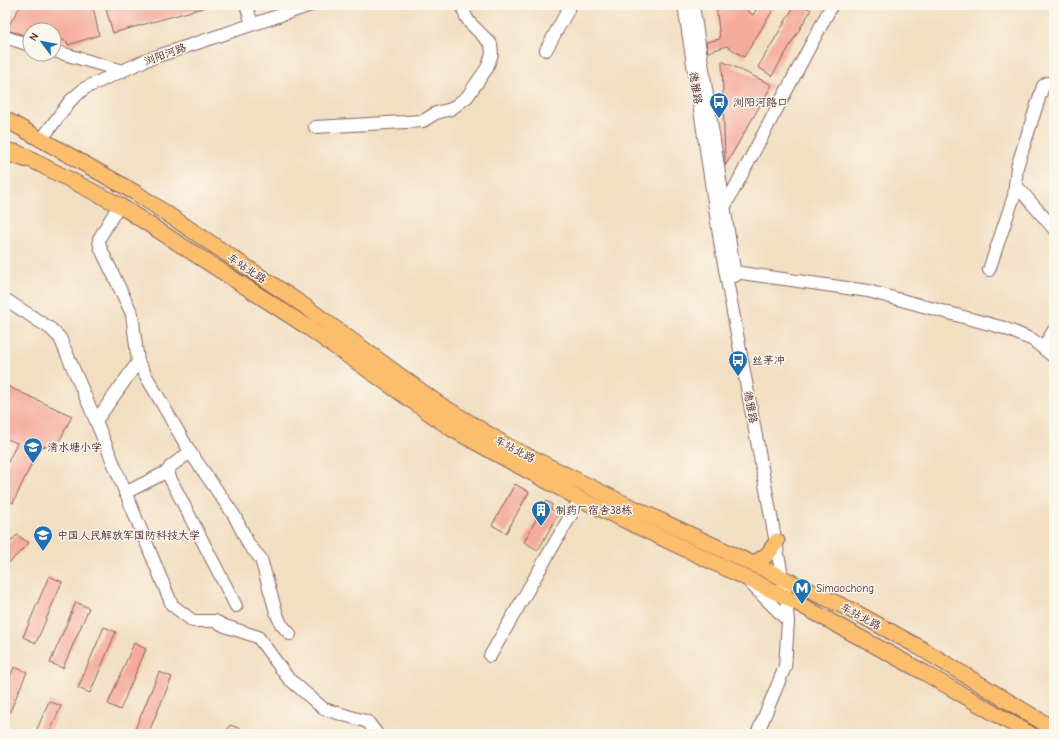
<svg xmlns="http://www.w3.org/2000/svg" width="1059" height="739" viewBox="0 0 1059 739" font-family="'Comic Neue','LXGW WenKai TC',sans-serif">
  <rect width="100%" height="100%" fill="#fbf7ec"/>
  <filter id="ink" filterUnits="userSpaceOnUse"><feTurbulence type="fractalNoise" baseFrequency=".025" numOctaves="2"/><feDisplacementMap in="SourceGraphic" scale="8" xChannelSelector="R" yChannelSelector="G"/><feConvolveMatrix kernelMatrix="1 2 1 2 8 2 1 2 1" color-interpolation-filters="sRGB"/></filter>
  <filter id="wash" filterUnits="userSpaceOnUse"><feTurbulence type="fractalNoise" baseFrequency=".012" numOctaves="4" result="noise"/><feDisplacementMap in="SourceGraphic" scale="16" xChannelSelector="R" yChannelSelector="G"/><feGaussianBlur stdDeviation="0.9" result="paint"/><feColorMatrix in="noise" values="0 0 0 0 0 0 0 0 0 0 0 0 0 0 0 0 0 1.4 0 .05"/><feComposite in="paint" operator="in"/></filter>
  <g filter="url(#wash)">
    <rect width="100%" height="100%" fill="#f2dec1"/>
    <g id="blocks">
      <path fill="#f5ab9b" d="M21 5H84L94 11 99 35 68 45 67 42 54 36V30H30V35L28 36 6 30Z
        M120 5H206V7L113 33 106 9Z
        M716 5H740L753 15 759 5H776L744 57 727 46 708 52 706 42 720 39Z
        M795 5H803L811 10 772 76 758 67Z
        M722 61 772 85 725 166V162Z
        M5 385 72 416 59 442 39 448 13 503 5 500V469L17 443 5 438Z
        M515 484 529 492 506 533 492 525Z
        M546 501 552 504 551 509 559 513 538 550 524 542Z
        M17 535 29 543 5 567V547Z
        M49 576 62 582 36 643 23 637Z
        M76 602 89 608 63 668 50 663Z
        M104 627 116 632 90 693 78 688Z
        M134 643 146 649 120 710 108 704Z
        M14 667 27 672 5 723V689Z
        M159 672 172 677 148 734H133Z
        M49 701 61 706 49 734H35Z
        M230 725 252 733V734H225Z"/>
    </g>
  </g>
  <g filter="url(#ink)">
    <use href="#blocks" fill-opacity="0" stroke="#856260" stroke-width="1"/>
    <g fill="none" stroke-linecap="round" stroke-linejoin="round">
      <g stroke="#856260" stroke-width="14">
        <path id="minor" d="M246 5 252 24
          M684 5 721 248 786 597 788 621 785 667 757 734
          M693 5 735 276
          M5 37 30 45
          M546 50 568 10V5
          M54 51 123 71
          M315 127 423 121 436 113 451 109 467 97 487 68 492 54 491 44 470 23 466 17 462 5
          M41 140 70 101 85 88 146 60 311 5
          M1015 184 1054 229
          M119 205 99 239 100 247 132 314 138 362 190 452 170 467 168 471 170 478 236 606
          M724 208 832 5
          M989 270 1014 196 1017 167 1043 86 1047 83H1054
          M734 272 868 291 1004 328 1033 340 1054 357
          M5 299 51 329 60 338 96 421 172 605 193 621H215L225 626 258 637 288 678 324 709 368 722 377 734
          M1043 348 1054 330
          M96 421 138 362
          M190 452 234 515 249 545 261 559 276 612 281 624 290 634
          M125 493 168 471
          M748 581 788 621
          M490 656 580 499"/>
      </g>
      <g stroke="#856260" stroke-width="17">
        <path id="major" d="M5 119 136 193 306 307 439 404 506 445 619 501 853 611 917 646 1054 729
          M16 152 119 205 306 326 452 429 495 453 580 499 786 597 925 673 1030 734
          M753 564 767 555 777 541"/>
      </g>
      <g stroke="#856260" stroke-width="20">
        <path id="highway" d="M5 151 26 158"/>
      </g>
      <use href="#minor" stroke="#fff" stroke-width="12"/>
      <use href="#major" stroke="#fabe6d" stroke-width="15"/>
      <use href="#highway" stroke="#fabe6d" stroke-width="18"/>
    </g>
  </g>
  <defs>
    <g id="bus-pin" transform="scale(1)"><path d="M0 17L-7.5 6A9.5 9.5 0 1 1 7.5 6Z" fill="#1f6fb2" stroke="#fbf7ec"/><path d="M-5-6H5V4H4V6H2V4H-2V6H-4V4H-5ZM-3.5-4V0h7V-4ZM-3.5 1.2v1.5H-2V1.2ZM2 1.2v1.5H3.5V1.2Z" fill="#fff"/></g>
    <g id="school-pin" transform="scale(1)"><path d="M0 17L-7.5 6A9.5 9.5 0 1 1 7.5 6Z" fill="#1f6fb2" stroke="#fbf7ec"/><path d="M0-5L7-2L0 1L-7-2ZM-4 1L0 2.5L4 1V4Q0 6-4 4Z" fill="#fff"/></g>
    <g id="building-pin" transform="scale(1)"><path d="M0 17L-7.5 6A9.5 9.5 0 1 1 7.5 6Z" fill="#1f6fb2" stroke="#fbf7ec"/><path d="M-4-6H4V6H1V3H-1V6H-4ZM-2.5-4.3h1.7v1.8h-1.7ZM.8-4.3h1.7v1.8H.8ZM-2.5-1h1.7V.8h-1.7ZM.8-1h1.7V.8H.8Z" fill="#fff"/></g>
    <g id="university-pin" transform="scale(1)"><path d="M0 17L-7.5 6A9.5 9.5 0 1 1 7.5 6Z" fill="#1f6fb2" stroke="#fbf7ec"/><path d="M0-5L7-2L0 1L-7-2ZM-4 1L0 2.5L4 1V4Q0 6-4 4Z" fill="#fff"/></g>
    <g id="metro-pin" transform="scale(1)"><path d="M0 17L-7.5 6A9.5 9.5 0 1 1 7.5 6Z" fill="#1f6fb2" stroke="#fbf7ec"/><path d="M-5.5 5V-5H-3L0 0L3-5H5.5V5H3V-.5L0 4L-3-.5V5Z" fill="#fff"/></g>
  </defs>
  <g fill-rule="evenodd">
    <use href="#bus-pin" x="719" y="102"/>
    <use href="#bus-pin" x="738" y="360"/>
    <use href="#school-pin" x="33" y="447"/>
    <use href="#building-pin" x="541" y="510"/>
    <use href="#university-pin" x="43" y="535"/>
    <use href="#metro-pin" x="802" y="588"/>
  </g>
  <g text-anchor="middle" stroke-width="3" stroke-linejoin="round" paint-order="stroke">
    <g font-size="11" fill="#4a1f2b" stroke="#fbf7ec">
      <text transform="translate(165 54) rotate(-20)" y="4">浏阳河路</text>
      <text transform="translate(696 88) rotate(81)" y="4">德雅路</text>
      <text transform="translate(247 268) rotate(34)" y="4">车站北路</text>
      <text transform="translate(751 407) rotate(79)" y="4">德雅路</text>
      <text transform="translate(515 449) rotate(28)" y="4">车站北路</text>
      <text transform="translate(861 616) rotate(28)" y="4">车站北路</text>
    </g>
    <g font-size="11" fill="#4a1f2b" stroke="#fbf7ec" text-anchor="start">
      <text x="733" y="106">浏阳河路口</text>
      <text x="752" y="364">丝茅冲</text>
      <text x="47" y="451">清水塘小学</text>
      <text x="555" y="514">制药厂宿舍38栋</text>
      <text x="57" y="539">中国人民解放军国防科技大学</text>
      <text x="816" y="592">Simaochong</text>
    </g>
  </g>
  <rect width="1059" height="739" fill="none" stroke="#fbf7ec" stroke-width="20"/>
  <g transform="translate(42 42) rotate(302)"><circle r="19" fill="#fbf7ec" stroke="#b4a19f"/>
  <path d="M0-3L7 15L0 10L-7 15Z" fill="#1f6fb2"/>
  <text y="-6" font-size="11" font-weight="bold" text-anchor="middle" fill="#4a1f2b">N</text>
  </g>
</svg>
